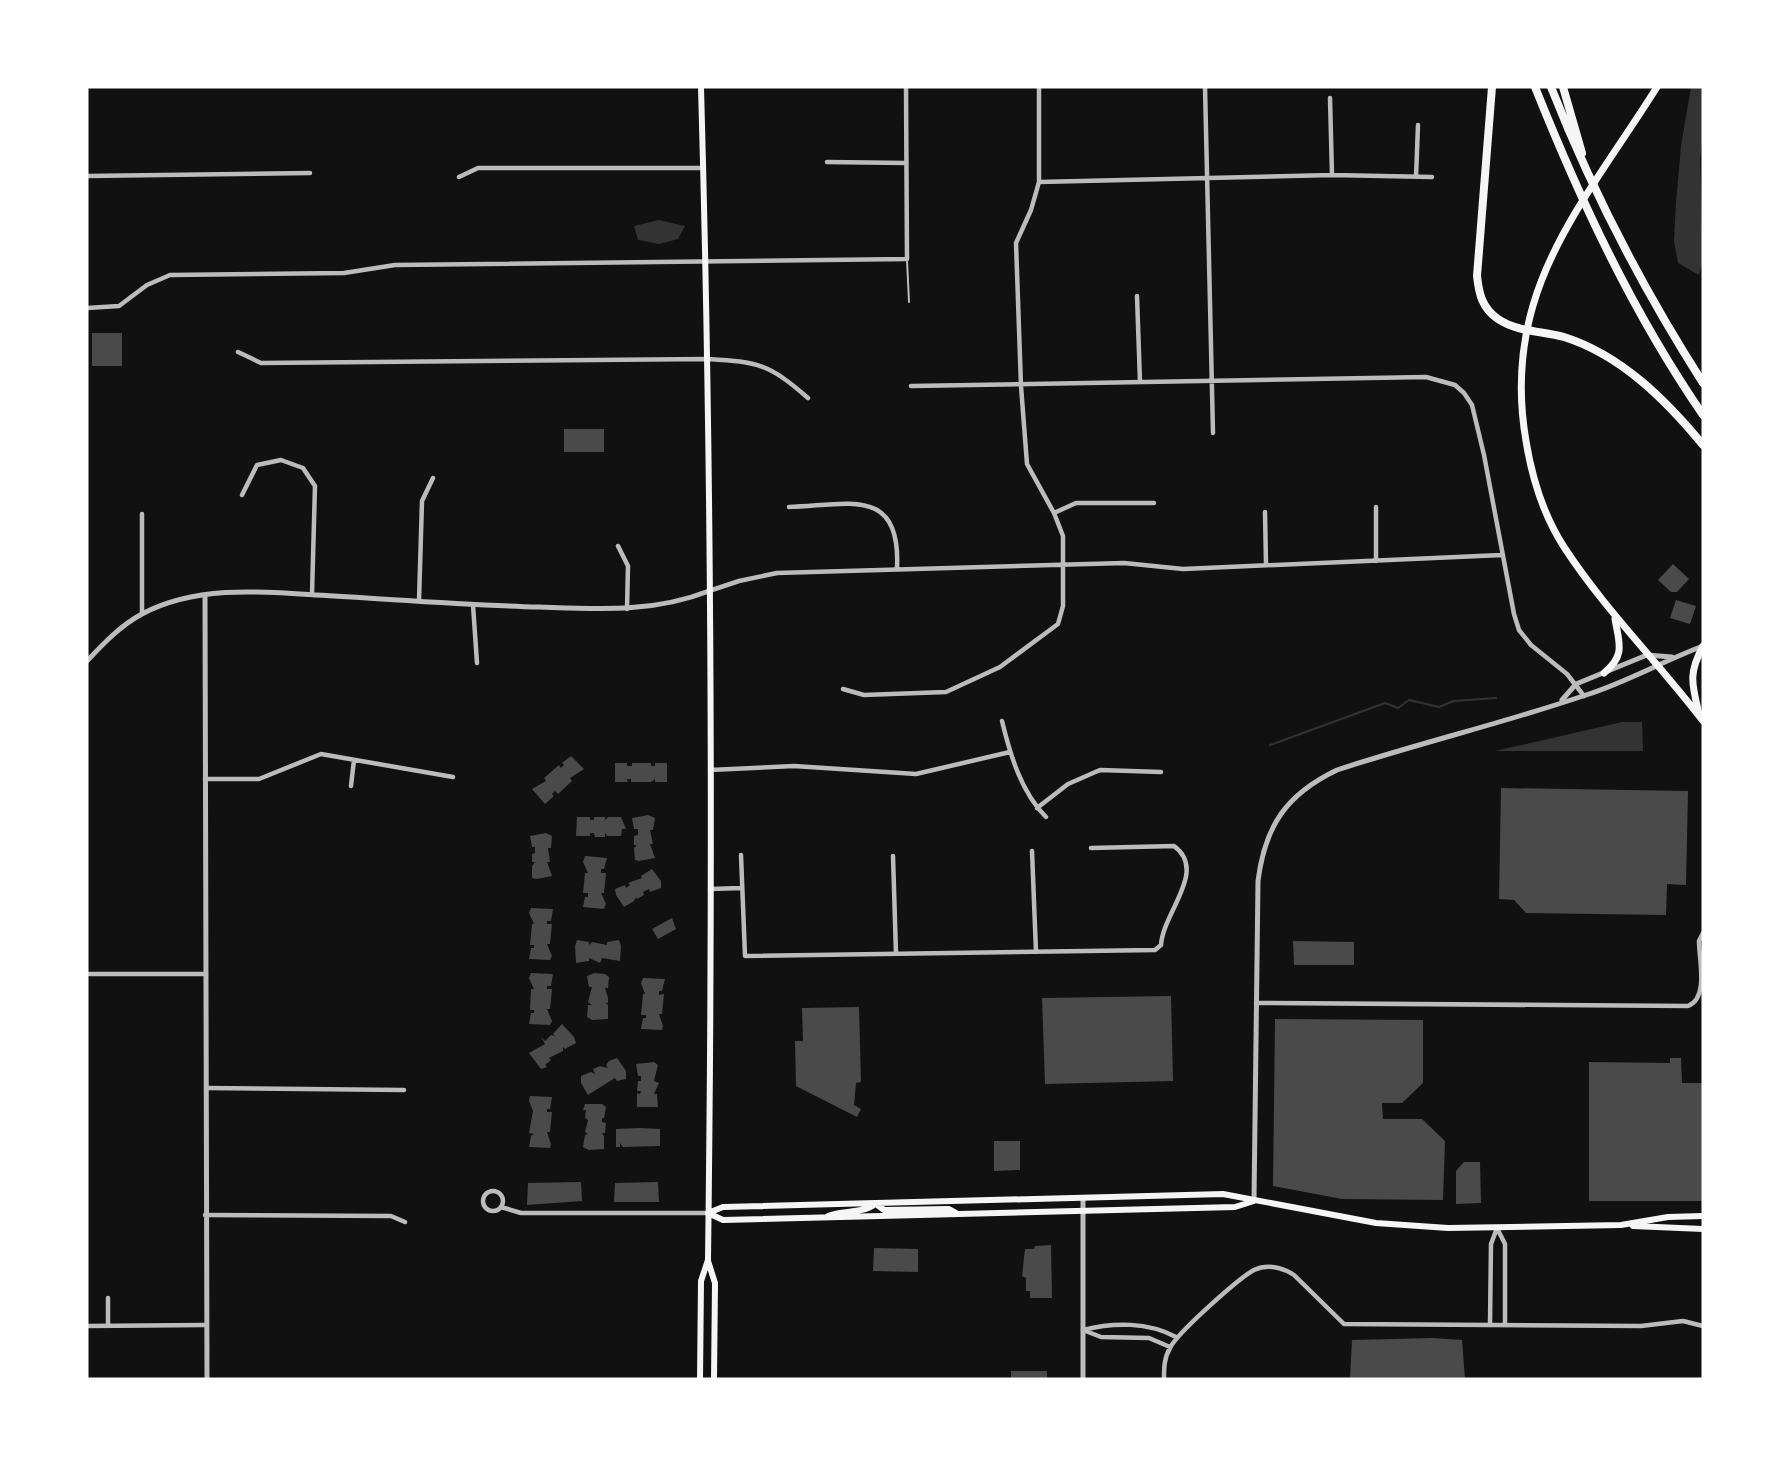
<svg xmlns="http://www.w3.org/2000/svg" width="1790" height="1466" viewBox="0 0 1790 1466" font-family="'Golos Text',sans-serif">
  <rect width="100%" height="100%" fill="#111"/>
  <path fill="#333" d="M1691 87H1703V134L1700 159 1703 260 1699 275 1678 263 1674 241 1676 202 1681 146Z
    M659 220 685 226 678 239 659 244 638 240 634 226Z
    M1622 722H1642L1643 751H1495Z"/>
  <g fill="none" stroke-linecap="round" stroke-linejoin="round">
    <path stroke="#333" stroke-width="2" d="M1270 745 1385 703 1398 708 1409 700 1439 707 1454 701 1496 698"/>
  </g>
  <path fill="#4a4a4a" d="M92 333H122V366H92Z
    M564 429H604V452H564Z
    M1673 564 1689 579 1677 592H1671L1658 580Z
    M1676 600 1696 606 1690 624 1670 618Z
    M571 756 584 769 570 778 572 781 558 794 555 791 552 794 554 796 545 804 532 789 546 781 544 778 559 765 561 768 564 765 562 763Z
    M615 763H627V766H632V763H651V766H655V763H667V782H655V779L651 782H631V779H627L628 782H615Z
    M1501 788 1688 791 1686 885 1667 884 1666 915 1526 913 1514 900 1499 899Z
    M648 815 655 818 653 830H650L653 844H650L655 858 639 861 635 860 634 848 637 845H634V836L638 835V829H634L632 818Z
    M577 817H590V820H594V817H605V820L608 817H621L626 829H622L621 836H607L605 833V837H595L594 833H590V836H576Z
    M546 833 552 836 551 848H548L550 862H547L552 876 537 879 532 878V866L535 862H532V854L535 853V847H532L530 836Z
    M585 856 607 858 604 869H601V873H606L604 893H601L606 904 604 909 583 907 585 897H588V893H583L585 873H588L583 862Z
    M652 869 661 881V888L650 892 649 889 643 892 644 895 637 899 636 897 634 901 624 907 616 895 615 889 625 885 626 888 630 885 628 883 642 878 641 876Z
    M531 908 553 909 551 921H547V924H552L550 944H547L552 956 550 960 529 959 531 948H534V945H530L532 924H534L529 913Z
    M672 918 676 929 658 939 652 929Z
    M577 940 589 942V945L592 942 607 945V942L619 940 621 946 620 961 602 958 600 963 589 958V961L576 963 575 946Z
    M1293 941 1354 942V965H1294Z
    M531 973 553 974 551 986H547V989H552L550 1009H547L552 1021 550 1025 529 1024 531 1013H534V1010H530L531 989H534L529 978Z
    M594 973 605 974 609 977 608 988H605L608 998V1003H605L608 1005V1019L592 1020 587 1017 588 1005H592L588 1002 592 987H589L587 976Z
    M643 978 665 979 662 991H659V995L664 994 662 1014H659L663 1026 662 1030 641 1029 643 1018H646V1015H641L643 994H645L641 983Z
    M1171 996 1173 1081 1045 1084 1042 998Z
    M859 1007 861 1082 856 1083 854 1105 861 1109 857 1117 796 1086 795 1041H803L802 1008Z
    M1275 1019 1423 1020V1083L1402 1103H1382L1383 1119H1422L1445 1141 1443 1200 1342 1199 1273 1186Z
    M562 1024 574 1037 576 1043 565 1049 563 1047V1051L549 1058 551 1060 545 1065 547 1067 541 1069 529 1053 545 1044 541 1037 545 1041 551 1035 555 1036 553 1034Z
    M617 1058 626 1071V1079L617 1081 615 1078 588 1095 581 1083V1076L591 1072 595 1074 593 1069 600 1066 608 1068 606 1065 609 1061Z
    M1670 1058H1681L1682 1083H1703V1201H1589V1062L1670 1063Z
    M654 1062 658 1065 654 1081 659 1083 654 1094H657L658 1107H637V1093L640 1094 641 1091H637L638 1081H641V1076H638L636 1064Z
    M530 1096 552 1097 550 1109H547V1112H552L550 1132H547L551 1144 550 1148 529 1147 531 1136 534 1134 529 1133 533 1111 529 1101Z
    M585 1104H602L606 1107 604 1118H602V1122L606 1123 605 1133H602L604 1136V1149L589 1150 583 1147 585 1135 588 1134 585 1132 588 1120 585 1118 586 1110H583Z
    M640 1128 660 1129V1146L623 1147 620 1143V1147H616V1129Z
    M994 1141H1020V1170L994 1171Z
    M1464 1162H1480L1481 1203 1456 1204V1171Z
    M581 1182 582 1201 527 1205 528 1183Z
    M658 1182 659 1202H614L615 1183Z
    M1051 1245 1052 1298H1030V1291H1026V1278L1022 1276 1025 1249H1034L1035 1246Z
    M874 1248 918 1249V1272L873 1271Z
    M1433 1338 1462 1340 1465 1379H1350L1352 1340Z
    M1011 1371H1047V1377L1050 1379H1011Z"/>
  <g fill="none" stroke-linecap="round" stroke-linejoin="round">
    <path stroke="#bcbcbc" stroke-width="2" d="M907 260 909 302"/>
    <path stroke="#bcbcbc" stroke-width="4.5" d="M1205 87 1213 433
      M1330 98 1332 175
      M827 162 906 163
      M87 176 310 173
      M459 177 478 168H703
      M1416 177 1418 125
      M1039 182 1332 175 1432 177
      M1137 296 1140 382
      M87 308 119 306 147 285 170 275 344 273 395 265 907 259 906 87
      M238 352 261 363 708 359C759 362 769 364 808 398
      M911 386 1426 377 1455 385 1464 393 1472 405 1484 455 1514 614 1519 630 1531 645 1567 674 1584 696
      M242 495 257 465 281 460 303 468 315 486 312 594
      M789 507C849 505 901 486 897 568
      M1376 507V561
      M1265 512 1266 564
      M1054 513 1076 503H1154
      M142 514V614
      M618 546 628 566 627 609
      M709 591 739 581 777 573 1124 563 1183 569 1502 555
      M419 601 422 501 433 478
      M473 605 477 663
      M843 689 864 695 946 692 1000 667 1058 624 1063 606V536L1054 513 1027 464 1021 386 1016 243 1031 210 1039 182V87
      M1002 721C1010 754 1021 792 1046 817
      M710 770 794 766 916 774 1010 752
      M205 779H259L321 754 453 777
      M351 786 354 760
      M1037 808 1068 784 1100 770 1161 772
      M1032 851 1036 952
      M741 855 745 956 1155 950 1161 945C1163 912 1208 871 1174 846L1091 848
      M893 856 896 954
      M710 889 741 888
      M87 974H206
      M1256 1003 1688 1006C1709 998 1699 960 1699 941L1703 933
      M206 1088 404 1090
      M483 1201a10 10 0 1 1 20 0a10 10 0 1 1-20 0Z
      M501 1207 521 1213H708
      M205 1215 391 1216 405 1222
      M1497 1228 1505 1244V1325
      M1490 1325 1491 1244 1497 1228
      M87 1326 205 1325
      M108 1326V1298
      M1083 1330C1114 1322 1148 1322 1176 1337
      M1083 1330 1101 1337 1149 1338 1170 1347
      M1164 1379C1164 1368 1164 1358 1170 1348 1177 1333 1239 1278 1254 1270 1267 1264 1282 1267 1294 1275L1344 1324 1641 1326 1683 1321 1703 1326"/>
    <path stroke="#bcbcbc" stroke-width="5" d="M205 595 207 1379
      M87 661C103 644 121 625 142 614 195 586 258 591 316 595 390 599 464 605 539 607 598 609 653 613 709 591
      M1562 700 1576 684 1647 655 1672 657
      M1254 1201 1258 881C1265 825 1287 794 1337 770 1419 743 1504 723 1586 695 1627 682 1663 661 1703 646
      M1083 1379V1199"/>
    <path stroke="#f5f5f5" stroke-width="6" d="M876 1204 884 1210 949 1209 958 1214
      M708 1213 723 1207 1223 1194 1376 1223 1448 1228 1621 1225 1668 1217 1703 1216
      M708 1213 723 1220 1235 1207 1254 1201
      M828 1216C843 1210 862 1214 875 1204
      M1633 1226 1703 1229
      M708 1261 715 1283 714 1379
      M700 1379 701 1281 708 1260C713 869 712 478 701 87"/>
    <path stroke="#f5f5f5" stroke-width="7" d="M1657 87C1583 205 1500 291 1526 441 1532 478 1544 516 1564 547 1605 610 1658 662 1703 721
      M1604 673C1626 655 1619 643 1615 619
      M1699 714C1692 684 1688 674 1703 646"/>
    <path stroke="#f5f5f5" stroke-width="8" d="M1492 87 1477 276C1479 294 1482 308 1498 319 1517 332 1543 331 1564 337 1621 355 1666 400 1703 445
      M1535 87C1581 202 1633 313 1703 415
      M1551 87C1592 191 1643 289 1703 383
      M1563 87 1582 153"/>
  </g>
  <rect width="1790" height="1466" fill="none" stroke="#ffffff" stroke-width="177"/>
</svg>
